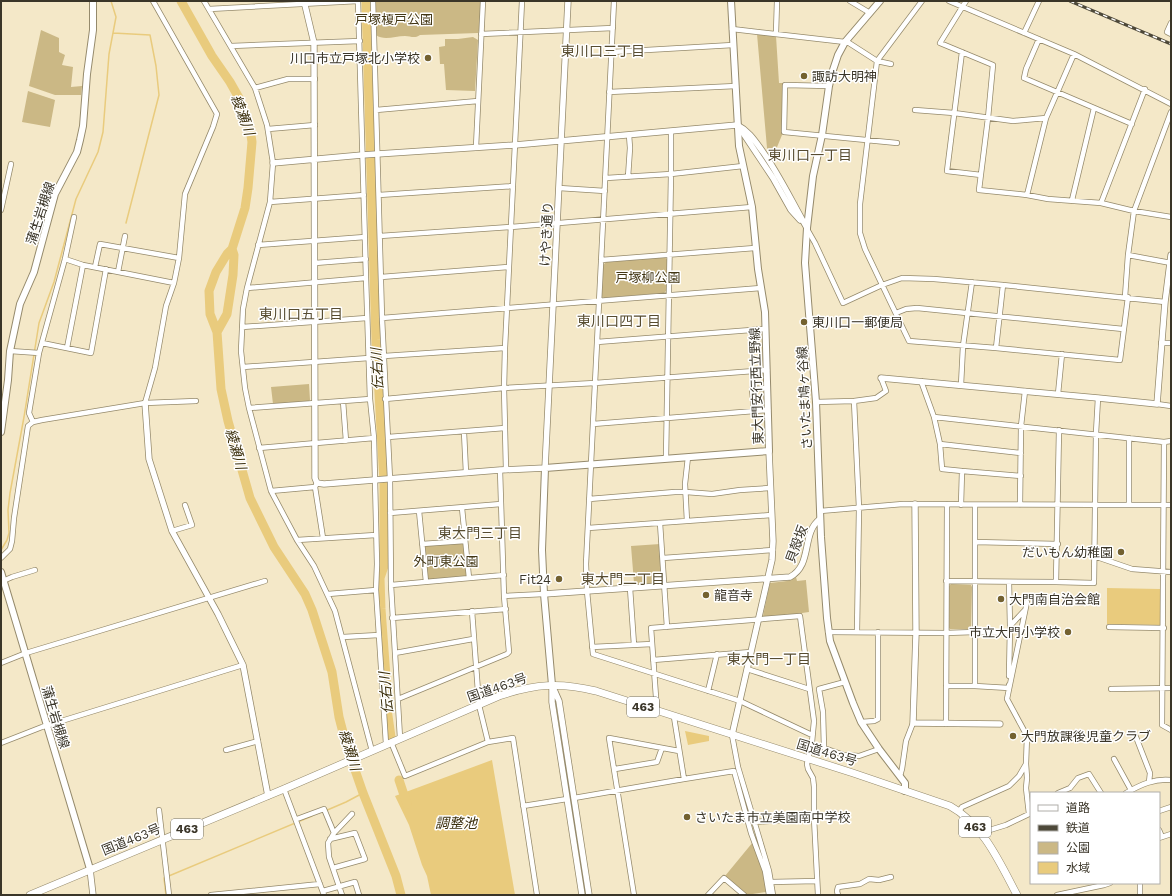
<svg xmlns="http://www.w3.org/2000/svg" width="1172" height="896" viewBox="0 0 1172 896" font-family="'Work Sans','Noto Sans JP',sans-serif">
  <rect width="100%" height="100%" fill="#f4e8c8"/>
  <path fill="#cbb885" d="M375 1H482L480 29 478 33 420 35C414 39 411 36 405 36 395 36 384 41 376 35Z
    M41 30 59 38V52L65 55 62 65 73 67 71 87 82 86 81 95H55L29 86Z
    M757 34 776 36 779 83H783L782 135 773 157 767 148Z
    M473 37 478 40 475 91 446 90 444 64H440L439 47 445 46V39H458Z
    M28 91 55 100 50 127 22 122Z
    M664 257 667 259V290L664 293 604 298 601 296 603 265 606 262Z
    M309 384 310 400 309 401 273 404 271 387Z
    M464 543 467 576 465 577 429 580 427 579 425 547 426 545Z
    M660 544 662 581 661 583 636 585 634 583 631 546Z
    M796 577 797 581 806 580V581L809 612 802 613V614L764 617 763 616 770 583 787 581Z
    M951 584 971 585 972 587 971 628 970 629H950L949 628V586Z
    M753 842 763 872 766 892 746 895 725 876Z"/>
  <path fill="#e9cb7d" d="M1107 588 1160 589V625L1107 624Z
    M685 731 709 736V741L688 745Z
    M492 760 515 895H431L427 876 422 865 409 825 395 796Z"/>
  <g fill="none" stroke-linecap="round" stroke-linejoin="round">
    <path stroke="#e9cb7d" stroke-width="1.5" d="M113 33 150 35 156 66 159 95 126 223
      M1 550 7 540 9 533 8 510 10 493 24 417 39 323 54 282 76 199 98 152 103 132 109 54 116 17 111 1
      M325 811 346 802 363 793
      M166 895 164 878 312 816"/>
    <path stroke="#e9cb7d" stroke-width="9" d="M181 1 212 56 230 82 239 98 250 129 252 142 248 188 245 208 232 249 227 254 216 272 209 291 210 314 217 332 221 389 228 421 250 498 274 547 305 594 312 610 332 672 339 717 346 744 363 793 396 876 401 895
      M366 1 376 340 384 482V566L380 578 381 609 386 677 387 709 391 737
      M217 332 227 314 233 275 234 255 232 249
      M399 780 407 804"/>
    <g stroke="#958a6c" stroke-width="6">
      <path id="minor" d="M204 1 255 88 267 125 273 163 270 202 247 288 243 309 241 351 245 388 249 408 271 491 297 540 314 566 335 611 372 751
        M358 1 366 278 370 399 374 438 377 564 376 590 386 744
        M373 1 382 318 390 479 391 585 400 738
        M614 1 586 564 587 591 593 654 740 701 812 735
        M850 1 870 13
        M922 1 877 61 860 204V233L865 249 909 341 996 348 1120 360 1128 297
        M949 1 1074 54 1171 104
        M966 1 940 43 993 65 988 118 979 190 1027 195 1048 199 1101 203 1134 211 1171 217
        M209 9 358 1
        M1171 23 1167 32 1171 34
        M732 29 845 42 849 43 877 61 891 64
        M776 33 777 1
        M1024 33 1039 1
        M481 34 613 28
        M1039 39 1026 69 1024 78 1132 124
        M231 46 360 41
        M612 52 733 45
        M962 52 947 171 981 175
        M829 86 785 85 784 132 897 143
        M255 88 288 79H315
        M609 92 736 86
        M376 110 478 101
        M915 110 954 113 1013 121 1046 118
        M268 129 315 125
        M476 147 483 1
        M628 177 630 148 629 135
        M606 178 671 174 743 166
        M559 188 605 191
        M379 195 513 186
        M1027 195 1046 118 1074 54
        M1072 200 1094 108
        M270 202 364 195
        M1101 203 1145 89
        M1 210 11 164
        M807 229 815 243 843 303 882 285 902 278 934 279 1003 285 1165 302
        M380 236 511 227 752 207
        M258 245 365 237
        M1128 255 1171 263
        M65 259 83 265 174 283
        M601 260 755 248
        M315 263 366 259
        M95 267 100 244 179 258
        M118 272 125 236
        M381 277 508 267
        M247 288 366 278
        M1125 297 1128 255 1134 211 1171 112
        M896 313 906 309 917 308 1123 329
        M382 318 761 288
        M242 327 367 318
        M597 342 765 329
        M42 343 91 353 106 269
        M1161 343H1171
        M67 348 83 265
        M996 348 1003 285
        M10 351 39 353 65 259 74 217
        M384 356 505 348
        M243 367 369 358
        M921 381 934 417 940 444 942 469 962 471 961 505
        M961 385 963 346 972 282
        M1058 394 1062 354
        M385 399 504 388 595 383 767 370
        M343 401 346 441
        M854 401 859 508 857 632
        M816 402 854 401 876 398 886 391 881 378
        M145 403 155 368 166 306 174 283 179 258 185 194 213 127 217 114 153 1
        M1157 404 1171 406
        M249 408 370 399
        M754 411 752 389 767 388
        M934 417 1164 442 1171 441
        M33 422 29 413 39 353
        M593 424 768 410
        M1059 430 1056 582 1094 583 1096 433 1098 398
        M464 432 466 473
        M388 437 505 428
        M1164 442 1162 725 1171 730
        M940 444 1021 453
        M259 448 374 438
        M666 458 671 174V131
        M506 470 504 388 505 348 522 1
        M962 471 1021 476
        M317 483 315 487 323 538
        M271 491 315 487
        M589 499 675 492H686L712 494 740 490 770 488
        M1020 505 1021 426 1025 391
        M1129 505V438
        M462 508 469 578
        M419 511 426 582
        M820 511 903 504 1171 505
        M390 513 501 504
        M687 521 685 484 688 457
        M660 523 667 627
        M588 528 771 515
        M172 531 192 525 185 505
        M297 540 376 535
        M975 542 1058 544
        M422 544 465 541
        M1094 556 1132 569 1171 572
        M1 558 10 549 12 541 14 518 28 426 33 422 42 420 145 403 196 401
        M663 558 773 550
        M3 581 12 577 35 570
        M946 581 1056 582
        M1009 582 1010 626
        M391 585 504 575
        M630 588 634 645
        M328 594 376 590
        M504 596 544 594
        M472 611 479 705 488 742
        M392 618 506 609
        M1109 627 1164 628
        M828 632 946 633 975 632 1010 633
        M343 637 379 635
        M592 647 652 644
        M395 653 473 639
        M653 660 751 652
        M1 663 26 653 265 581
        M747 669 809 689
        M1009 676 1010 626 1024 611
        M845 682 819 689 823 712 824 748 844 755 859 756 879 749
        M946 686H975L1009 688V685
        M975 686V505
        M1111 689 1171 688
        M708 691 717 654
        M398 699 507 654 509 652 504 596 500 470
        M657 711 651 628 800 616 814 721 812 742 807 764 808 769 813 778 814 787V818L818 895
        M674 717 684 779
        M861 722 874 721 878 719V632
        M946 724 947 504
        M732 735 738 767 769 871 773 895
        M1136 737 1150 773 1149 782
        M391 742 405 776 488 742 513 738 537 895
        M1 743 42 727 243 665
        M226 750 258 741
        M1114 759 1131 790
        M615 769 657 762 662 748
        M900 776 902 769 906 741 913 723
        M284 789 324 895
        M1058 793 1070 788 1078 778 1089 774 1101 793
        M1126 793C1140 785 1155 778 1171 780
        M574 798 684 779 734 771 751 833 765 871 769 895
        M523 806 567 799
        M159 810 169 895
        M959 811 962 807 1009 786 1019 776 1026 764 1027 736 1007 699 1027 602
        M1159 811 1171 807
        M297 819 324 809 334 833
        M754 822 814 818
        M1159 830 1162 837
        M980 833 1006 825 1029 814 1026 788 1027 778 1026 764
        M1159 838 1171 834
        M330 839 355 833 365 859 333 868
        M771 882 817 881
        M323 891 355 882 359 895
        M211 895 320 884
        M342 895 329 857 328 843 334 833 352 814
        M634 895 609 738 679 751
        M708 895 724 878 744 895
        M838 895 837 891 838 887 860 884 869 879 879 880 891 877
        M1057 895 1104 885 1110 883
        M1140 895V883"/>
    </g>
    <g stroke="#958a6c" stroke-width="7">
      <path id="tertiary" d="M304 1 314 43 315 478 317 483 324 484 500 470 545 468 568 1
        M739 127 773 178 791 210 800 220
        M273 163 362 155 515 145 737 125C749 131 755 141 763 152 780 176 792 202 807 228
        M881 378 1098 398 1157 404 1165 302 1171 255
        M145 403 149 459 172 531 218 614 243 665 268 796
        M915 504 916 633 913 723 1000 724
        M544 594 790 577C813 565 801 533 820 519
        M552 685 559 701 589 895
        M552 687V702L582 895
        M732 735 772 560 773 541 769 451
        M90 869 93 895"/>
    </g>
    <g stroke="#958a6c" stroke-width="8">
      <path id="secondary" d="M880 1 845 42 838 55 833 70 829 86 822 135 813 176 807 228 805 263 816 402 821 537 827 618 830 641 853 703 861 722 879 749 905 783V791
        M1 432 8 380 10 351 20 304 34 272 55 194 77 152 80 140 83 126 87 74 93 30V1
        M1 572 90 869
        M552 685 544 594 542 550 545 468 769 451 765 312 758 269 752 207 739 146 731 1"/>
    </g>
    <g stroke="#958a6c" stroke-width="8">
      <path id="trunk" d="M30 895 284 789 499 696C535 684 559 682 596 691L853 773 950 806C983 824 1000 863 1017 895"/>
    </g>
    <use href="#minor" stroke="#fff" stroke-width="4.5"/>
    <use href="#tertiary" stroke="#fff" stroke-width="5.5"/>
    <use href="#secondary" stroke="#fff" stroke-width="6"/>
    <use href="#trunk" stroke="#fff" stroke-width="7"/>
    <g stroke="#4d4839" stroke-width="3">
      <path id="rail" d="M1070 1 1171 44"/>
    </g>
    <use href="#rail" stroke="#fff" stroke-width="1.5" stroke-dasharray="4.5" stroke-linecap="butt"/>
  </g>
  <g fill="#736130" stroke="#fff" stroke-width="1.5">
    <circle cx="428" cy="58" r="4"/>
    <circle cx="804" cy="76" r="4"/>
    <circle cx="804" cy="322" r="4"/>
    <circle cx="1121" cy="552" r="4"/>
    <circle cx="559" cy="579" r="4"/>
    <circle cx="706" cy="595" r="4"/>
    <circle cx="1001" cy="599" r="4"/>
    <circle cx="1068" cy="632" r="4"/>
    <circle cx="1013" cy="736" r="4"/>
    <circle cx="687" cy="817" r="4"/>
  </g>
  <g text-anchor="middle" stroke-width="3" stroke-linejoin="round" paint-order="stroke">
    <g fill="#fff" stroke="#757268" stroke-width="1">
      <rect x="627" y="697" width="32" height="20" rx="3"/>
      <rect x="959" y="817" width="32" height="20" rx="3"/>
      <rect x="171" y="819" width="32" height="20" rx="3"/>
    </g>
    <g font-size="12" font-weight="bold" fill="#3a3528">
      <text x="643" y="711">463</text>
      <text x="975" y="831">463</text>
      <text x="187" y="833">463</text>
    </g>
    <g font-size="13" fill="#433715" stroke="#fff">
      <text x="394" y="24">戸塚榎戸公園</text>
      <text x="648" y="282">戸塚柳公園</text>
      <text x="446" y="566">外町東公園</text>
    </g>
    <g font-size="13" fill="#3a3528" stroke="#fff" text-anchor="start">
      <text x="420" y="63" text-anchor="end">川口市立戸塚北小学校</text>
      <text x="812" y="81">諏訪大明神</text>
      <text x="812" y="327">東川口一郵便局</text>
      <text x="1113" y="557" text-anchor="end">だいもん幼稚園</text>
      <text x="551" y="584" text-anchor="end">Fit24</text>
      <text x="714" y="600">龍音寺</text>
      <text x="1009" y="604">大門南自治会館</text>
      <text x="1060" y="637" text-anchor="end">市立大門小学校</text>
      <text x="1021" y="741">大門放課後児童クラブ</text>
      <text x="695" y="822">さいたま市立美園南中学校</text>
    </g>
    <g font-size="13" fill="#3a3528" stroke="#fff">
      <text transform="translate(40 213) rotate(-72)" y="5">蒲生岩槻線</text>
      <text transform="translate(546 234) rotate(-87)" y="5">けやき通り</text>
      <text transform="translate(756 386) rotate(-92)" y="5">東大門安行西立野線</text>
      <text transform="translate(804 398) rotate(-93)" y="5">さいたま鳩ヶ谷線</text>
      <text transform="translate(796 544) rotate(-70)" y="5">貝殻坂</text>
      <text transform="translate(497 687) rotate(-19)" y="5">国道463号</text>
      <text transform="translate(56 717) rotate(73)" y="5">蒲生岩槻線</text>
      <text transform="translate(827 752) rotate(17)" y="5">国道463号</text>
      <text transform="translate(131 839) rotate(-22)" y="5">国道463号</text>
    </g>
    <g font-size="14" fill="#574c30" stroke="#fff">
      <text x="603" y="56">東川口三丁目</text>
      <text x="810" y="160">東川口一丁目</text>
      <text x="301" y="319">東川口五丁目</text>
      <text x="619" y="326">東川口四丁目</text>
      <text x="480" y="538">東大門三丁目</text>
      <text x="623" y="584">東大門二丁目</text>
      <text x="769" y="664">東大門一丁目</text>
    </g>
    <g font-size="14" font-style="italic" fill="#3d310e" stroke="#fff">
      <text transform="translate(243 115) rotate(70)" y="5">綾瀬川</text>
      <text transform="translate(377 369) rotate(-93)" y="5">伝右川</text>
      <text transform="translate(236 449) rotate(74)" y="5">綾瀬川</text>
      <text transform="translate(386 693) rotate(-95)" y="5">伝右川</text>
      <text transform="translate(350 750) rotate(73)" y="5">綾瀬川</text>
      <text x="456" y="828">調整池</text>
    </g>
  </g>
  <rect width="1172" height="896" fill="none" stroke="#3a3528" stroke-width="4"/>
  <rect x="1030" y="792" width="130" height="92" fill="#ffffff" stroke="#b0aea9"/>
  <rect x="1038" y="805" width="20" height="6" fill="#ffffff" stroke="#b0aea9"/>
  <text x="1066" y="812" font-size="12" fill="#3a3528">道路</text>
  <rect x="1038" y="825" width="20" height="6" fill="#4d4839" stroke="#b0aea9"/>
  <text x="1066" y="832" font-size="12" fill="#3a3528">鉄道</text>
  <rect x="1038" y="842" width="20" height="12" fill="#cbb885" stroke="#b0aea9"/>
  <text x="1066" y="852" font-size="12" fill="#3a3528">公園</text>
  <rect x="1038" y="862" width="20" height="12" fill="#e9cb7d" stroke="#b0aea9"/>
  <text x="1066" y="872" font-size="12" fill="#3a3528">水域</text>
</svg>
